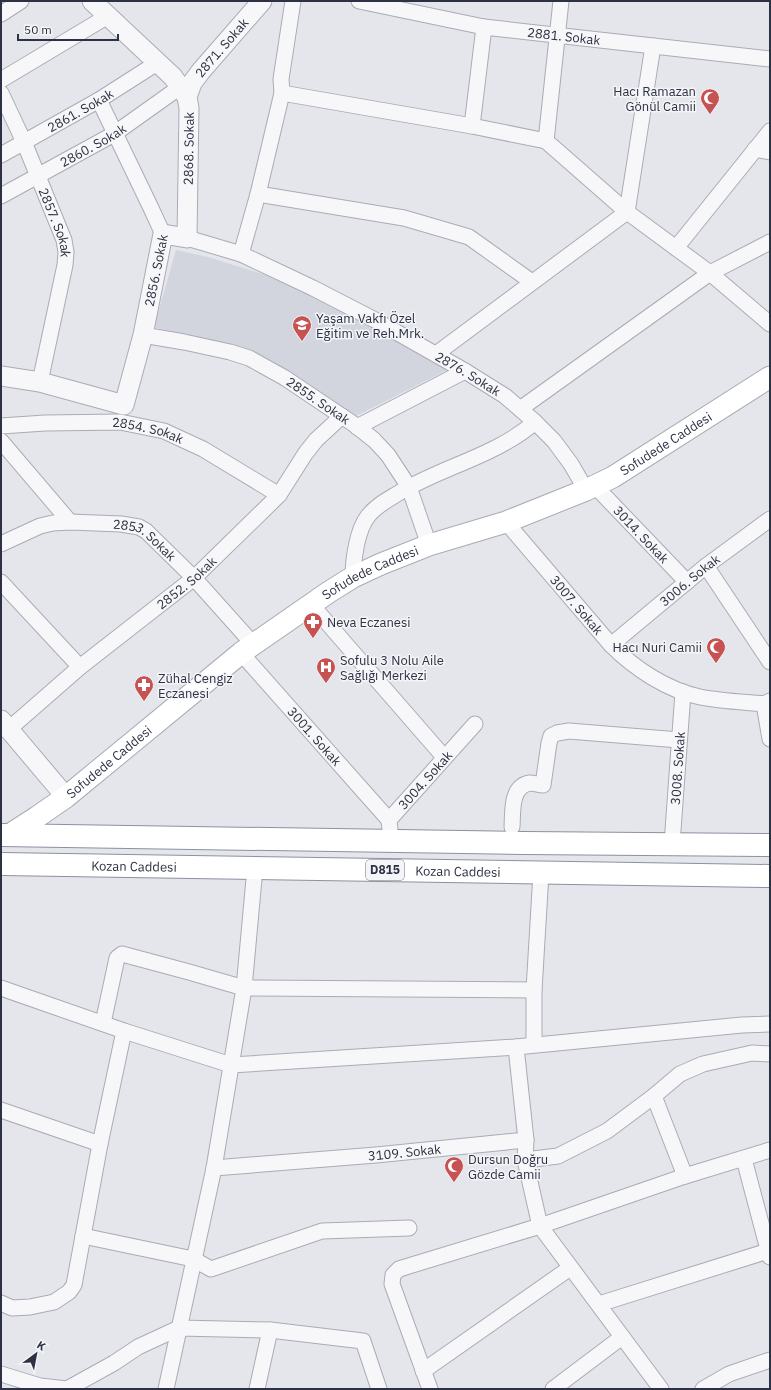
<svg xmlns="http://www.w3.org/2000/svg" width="771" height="1390" viewBox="0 0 771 1390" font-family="'IBM Plex Sans',sans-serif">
  <rect width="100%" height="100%" fill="#e4e6eb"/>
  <path fill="#d2d5dd" d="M176 250 208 257 285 281 335 307 447 370 356 416 289 373 258 356 154 327Z"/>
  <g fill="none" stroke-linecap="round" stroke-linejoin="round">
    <g stroke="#a9acb5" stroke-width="17">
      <g id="minor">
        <path id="s1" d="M359 1 484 27 770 59"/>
        <path d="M1 14 21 1"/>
        <path d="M1 80 108 16"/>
        <path id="s2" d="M1 93 24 142 64 240 66 252 65 265 40 382"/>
        <path d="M282 93 472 126 546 141 627 212 710 273 770 324"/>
        <path d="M99 100 150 206 163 234"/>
        <path d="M472 126 484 27"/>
        <path d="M546 141 561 1"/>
        <path d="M755 149 770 152"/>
        <path id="s3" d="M1 155 99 100 157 63"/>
        <path d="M258 194 404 218 469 237 532 282"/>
        <path id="s4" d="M1 196 114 134 180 87"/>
        <path id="s5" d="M187 238 241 254 313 288 375 320 465 371 505 396 535 422 554 441 571 464 586 490"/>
        <path d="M676 248 770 131"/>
        <path d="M241 254 258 194 282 93 281 79 293 1"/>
        <path id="s6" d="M143 335 184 342 230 352 249 358 285 378 355 425 374 440 388 455 409 487 429 545"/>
        <path d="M436 354 627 212 653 46"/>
        <path d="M520 409 710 273 770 242"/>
        <path id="s7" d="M1 426 45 423 120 422 164 431 203 449 279 495"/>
        <path d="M357 427 465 371"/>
        <path d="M1 441 70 522"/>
        <path id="s8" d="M595 486 687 582"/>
        <path id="s9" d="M506 522 611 645C635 669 667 690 700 697 721 701 743 702 764 704L770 701"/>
        <path id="s10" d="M1 544 40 526 53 523 70 522 121 524 139 527 146 531 194 578 253 644"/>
        <path d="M706 566 770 662"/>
        <path d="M353 577C353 560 357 530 368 516 376 506 387 500 397 494 441 467 496 456 535 422"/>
        <path d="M1 582 80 667"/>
        <path d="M310 603 444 757"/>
        <path id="s11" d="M611 645 706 566 770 519"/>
        <path id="s12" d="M241 653 389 820"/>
        <path d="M764 704 770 739"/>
        <path id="s13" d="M1 729H9L80 667 194 578 279 495 305 454 316 440 342 416"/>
        <path d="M512 827C513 813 510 786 530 783 534 783 539 785 543 785L549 743 551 736 557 733 569 731 679 740"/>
        <path id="s14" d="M390 830 389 820 475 724"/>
        <path id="s15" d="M672 844 683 692"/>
        <path d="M1 988 124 1031 231 1065 516 1047 742 1025 770 1024"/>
        <path d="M103 1023 117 958 122 954 189 972 244 988 534 990"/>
        <path d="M534 1044V990L541 873"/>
        <path d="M654 1096 685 1176"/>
        <path d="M1 1110 100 1144"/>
        <path d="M526 1140 525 1160 540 1226 661 1389"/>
        <path d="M744 1159 770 1257"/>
        <path d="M525 1160 558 1156 607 1131 654 1096 680 1074 703 1064 752 1053 770 1054"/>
        <path id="s16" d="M214 1168 376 1155 526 1140 516 1047"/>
        <path d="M83 1236 193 1259 211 1269 322 1231 409 1228"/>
        <path d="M1 1303 12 1308 30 1307 54 1302 69 1292 74 1285 100 1144 124 1031"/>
        <path d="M599 1304 768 1251"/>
        <path d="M423 1371 570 1268"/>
        <path d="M1 1374 40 1386 67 1389 114 1363 138 1347 179 1328 270 1330 363 1341 379 1389"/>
        <path d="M166 1389 214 1168 244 988 255 868"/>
        <path d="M257 1389 270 1330"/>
        <path d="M430 1389 392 1284 393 1275 399 1269 540 1226 685 1176 770 1150"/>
        <path d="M553 1389 622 1337"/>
        <path d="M703 1389 729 1374 770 1360"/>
      </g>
    </g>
    <g stroke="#a9acb5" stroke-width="21">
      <g id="tertiary">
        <path id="s17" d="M187 97 192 83 201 71 262 1"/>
        <path id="s18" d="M1 376 40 382 124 405 143 335 163 234 187 238 189 108 187 97 173 77 92 1"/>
        <path d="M1 720 66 797"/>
      </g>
    </g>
    <g stroke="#a9acb5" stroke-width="23">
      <g id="secondary">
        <path id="s19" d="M9 835 37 817 66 797 241 653 329 592 353 577 381 564 429 545 506 522 586 490 613 477 770 377"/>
      </g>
    </g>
    <g stroke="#8c91a1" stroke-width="24">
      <g id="trunk">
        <path d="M1 835 524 843 770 845"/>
        <path id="s20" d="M1 864 770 876"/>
      </g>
    </g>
    <use href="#minor" stroke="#f7f7f9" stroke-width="15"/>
    <use href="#tertiary" stroke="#f7f7f9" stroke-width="19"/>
    <use href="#secondary" stroke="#fff" stroke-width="21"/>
    <use href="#trunk" stroke="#fff" stroke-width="22"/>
  </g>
  <defs>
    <g id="mosque-pin" transform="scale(1)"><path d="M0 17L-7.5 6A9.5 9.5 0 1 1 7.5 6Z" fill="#c75252" stroke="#f4f5f8"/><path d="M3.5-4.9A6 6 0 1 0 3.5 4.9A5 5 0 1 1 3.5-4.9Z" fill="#fff"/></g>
    <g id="school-pin" transform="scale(1)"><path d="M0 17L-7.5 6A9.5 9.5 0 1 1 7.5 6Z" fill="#c75252" stroke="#f4f5f8"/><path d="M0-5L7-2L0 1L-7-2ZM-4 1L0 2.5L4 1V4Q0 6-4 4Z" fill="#fff"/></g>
    <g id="pharmacy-pin" transform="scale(1)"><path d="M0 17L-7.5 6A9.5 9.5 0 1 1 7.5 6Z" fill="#c75252" stroke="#f4f5f8"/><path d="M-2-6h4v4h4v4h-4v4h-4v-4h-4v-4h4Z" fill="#fff"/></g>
    <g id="hospital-pin" transform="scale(1)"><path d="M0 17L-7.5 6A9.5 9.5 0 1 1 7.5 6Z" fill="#c75252" stroke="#f4f5f8"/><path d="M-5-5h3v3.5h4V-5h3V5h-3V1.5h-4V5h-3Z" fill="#fff"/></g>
  </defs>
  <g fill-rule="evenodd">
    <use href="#mosque-pin" x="710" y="98"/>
    <use href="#school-pin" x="302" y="325"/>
    <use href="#pharmacy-pin" x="313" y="622"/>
    <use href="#mosque-pin" x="716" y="647"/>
    <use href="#hospital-pin" x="326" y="667"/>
    <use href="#pharmacy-pin" x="144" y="685"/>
    <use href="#mosque-pin" x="454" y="1166"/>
  </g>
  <g text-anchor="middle" stroke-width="3" stroke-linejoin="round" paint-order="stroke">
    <rect fill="#f4f5f8" stroke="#686c79" stroke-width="1" x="366" y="860" width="38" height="20" rx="3"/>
    <g font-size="12" font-weight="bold" fill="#2c3143">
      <text x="385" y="874">D815</text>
    </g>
    <g font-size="13" fill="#2c3143" stroke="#f4f5f8">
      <text dy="5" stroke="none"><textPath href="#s1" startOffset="208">2881. Sokak</textPath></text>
      <text dy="5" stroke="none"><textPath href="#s17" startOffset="61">2871. Sokak</textPath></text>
      <text dy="5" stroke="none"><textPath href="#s3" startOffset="91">2861. Sokak</textPath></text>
      <text dy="5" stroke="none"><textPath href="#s4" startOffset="105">2860. Sokak</textPath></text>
      <text dy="5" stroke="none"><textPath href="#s18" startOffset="416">2868. Sokak</textPath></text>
      <text dy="5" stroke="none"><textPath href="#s2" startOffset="141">2857. Sokak</textPath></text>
      <text dy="5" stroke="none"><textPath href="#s18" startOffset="265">2856. Sokak</textPath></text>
      <text dy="5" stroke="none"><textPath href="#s5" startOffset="313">2876. Sokak</textPath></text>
      <text dy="5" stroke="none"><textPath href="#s6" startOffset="190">2855. Sokak</textPath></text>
      <text dy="5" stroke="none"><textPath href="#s7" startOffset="148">2854. Sokak</textPath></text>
      <text dy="5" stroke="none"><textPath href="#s19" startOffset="772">Sofudede Caddesi</textPath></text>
      <text dy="5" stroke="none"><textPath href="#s8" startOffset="67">3014. Sokak</textPath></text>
      <text dy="5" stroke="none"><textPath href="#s10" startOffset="153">2853. Sokak</textPath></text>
      <text dy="5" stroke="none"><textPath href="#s19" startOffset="448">Sofudede Caddesi</textPath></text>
      <text dy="5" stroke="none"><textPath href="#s11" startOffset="102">3006. Sokak</textPath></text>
      <text dy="5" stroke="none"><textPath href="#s13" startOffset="238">2852. Sokak</textPath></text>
      <text dy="5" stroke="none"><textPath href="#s9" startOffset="109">3007. Sokak</textPath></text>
      <text dy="5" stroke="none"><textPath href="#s12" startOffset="111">3001. Sokak</textPath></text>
      <text dy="5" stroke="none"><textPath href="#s19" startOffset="124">Sofudede Caddesi</textPath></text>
      <text dy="5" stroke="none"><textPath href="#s15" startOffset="76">3008. Sokak</textPath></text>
      <text dy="5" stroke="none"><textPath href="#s14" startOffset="64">3004. Sokak</textPath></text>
      <text dy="5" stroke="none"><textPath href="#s20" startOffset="133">Kozan Caddesi</textPath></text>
      <text dy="5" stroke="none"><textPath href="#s20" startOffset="457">Kozan Caddesi</textPath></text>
      <text dy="5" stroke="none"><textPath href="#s16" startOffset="191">3109. Sokak</textPath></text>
    </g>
    <g font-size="13" fill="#2c3143" stroke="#f4f5f8" text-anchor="start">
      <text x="696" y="96" text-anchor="end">Hacı Ramazan<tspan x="696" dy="15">Gönül Camii</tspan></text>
      <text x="316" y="323">Yaşam Vakfı Özel<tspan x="316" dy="15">Eğitim ve Reh.Mrk.</tspan></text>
      <text x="327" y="627">Neva Eczanesi</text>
      <text x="702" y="652" text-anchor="end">Hacı Nuri Camii</text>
      <text x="340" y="665">Sofulu 3 Nolu Aile<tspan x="340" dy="15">Sağlığı Merkezi</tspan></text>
      <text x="158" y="683">Zühal Cengiz<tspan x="158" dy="15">Eczanesi</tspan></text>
      <text x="468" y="1164">Dursun Doğru<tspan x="468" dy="15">Gözde Camii</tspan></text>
    </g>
  </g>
  <rect width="771" height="1390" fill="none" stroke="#2c3143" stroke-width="4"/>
  <g transform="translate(36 1354) rotate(32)" stroke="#f4f5f8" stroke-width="3" paint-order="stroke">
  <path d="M0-3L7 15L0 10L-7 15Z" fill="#2c3143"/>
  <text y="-6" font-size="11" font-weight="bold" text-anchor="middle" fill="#2c3143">K</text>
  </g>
  <path d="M18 34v6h100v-6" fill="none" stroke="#2c3143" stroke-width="2"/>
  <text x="24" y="34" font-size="12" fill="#2c3143" stroke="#f4f5f8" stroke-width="3" paint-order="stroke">50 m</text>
</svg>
